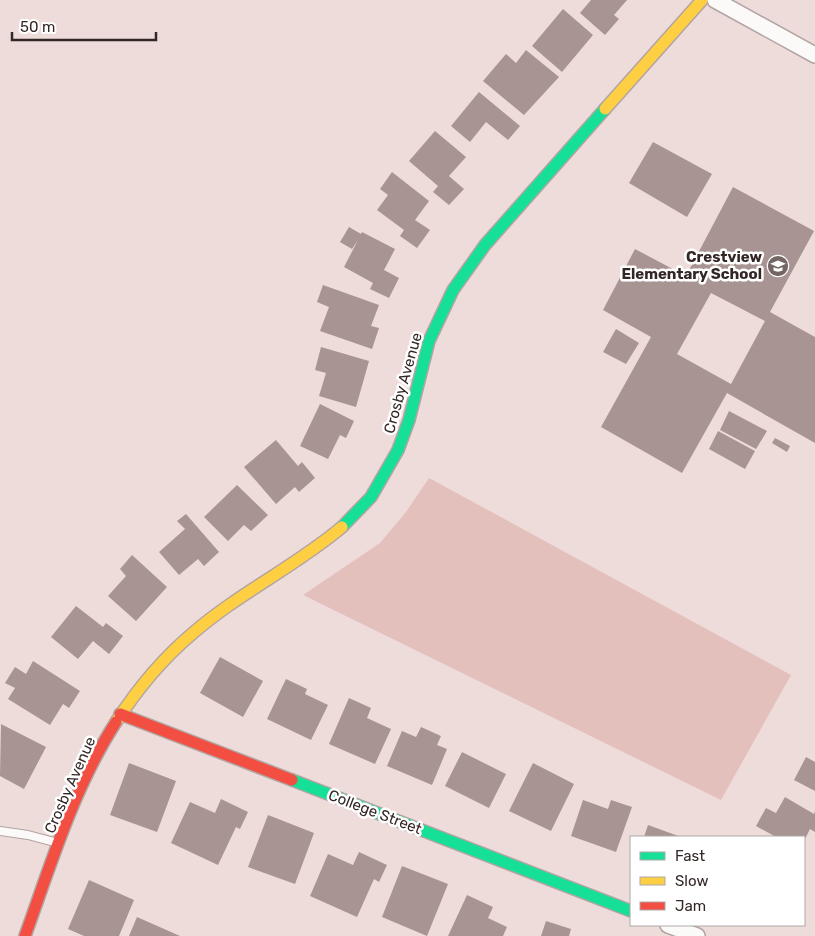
<svg xmlns="http://www.w3.org/2000/svg" width="815" height="936" viewBox="0 0 815 936" font-family="Rubik,sans-serif">
  <rect width="100%" height="100%" fill="#eedcda"/>
  <path fill="#e4c0bd" d="M429 478 791 675 721 800 303 595 380 543 406 512Z"/>
  <path fill="#a79493" fill-rule="evenodd" d="M591 0H627L614 15 619 19 605 35 580 13Z
    M563 9 593 35 562 72 532 46Z
    M526 50 559 77 524 115 483 81 506 54 516 63Z
    M479 92 520 126 508 140 486 122 470 142 451 126Z
    M435 131 466 157 449 176 464 189 449 205 433 192 438 186 409 161Z
    M653 142 712 174 687 217 629 183Z
    M392 172 429 201 415 220 430 230 417 248 400 236 404 230 377 210 388 195 380 189Z
    M733 187 814 231 770 312 815 337V443L727 393 682 473 601 427 651 337 603 310 635 249 686 276ZM711 293 765 321 731 384 677 354Z
    M349 227 361 234 362 232 395 249 384 270 399 278 389 298 370 289 373 283 344 267 358 240 352 249 340 242Z
    M323 285 379 305 371 326 379 328 372 349 320 331 329 307 317 302Z
    M616 329 639 343 626 364 603 352Z
    M321 347 369 361 356 407 319 396 326 373 315 370Z
    M320 404 354 421 346 438 340 435 328 459 300 446Z
    M729 411 767 431 756 449 720 430Z
    M718 431 755 451 745 469 709 449Z
    M775 438 790 446 787 452 772 443Z
    M276 440 298 466 302 462 315 478 299 492 295 487 276 504 244 467Z
    M237 485 268 515 251 531 244 525 228 541 204 517Z
    M186 514 219 552 204 566 198 559 179 575 159 552 185 529 177 521Z
    M132 555 167 587 136 621 108 596 126 576 120 569Z
    M76 606 103 627 106 623 123 636 109 654 93 641 78 659 51 637Z
    M220 657 263 681 243 717 200 693Z
    M33 661 80 691 69 708 63 704 50 725 8 699 15 688 5 683 15 667 26 674Z
    M286 679 307 689 305 694 328 705 311 740 267 719Z
    M349 698 371 708 367 718 391 729 375 764 329 744Z
    M1 724 46 747 24 789 0 776Z
    M421 727 441 736 437 745 447 749 432 785 387 766 402 731 416 737Z
    M462 752 506 774 489 808 445 786Z
    M806 757 815 762V791L794 780Z
    M129 763 176 781 157 832 110 815Z
    M533 763 574 784 551 831 509 811Z
    M785 797 814 814 815 811V832L810 829 804 841V837H776L756 826 766 808 776 813Z
    M221 799 248 812 240 829 236 827 218 865 171 843 190 802 215 813Z
    M583 800 608 809 611 800 632 807 616 852 571 836Z
    M268 815 314 833 295 884 248 867Z
    M648 825 681 837H644Z
    M359 852 387 865 379 882 374 879 357 917 310 896 328 854 353 865Z
    M402 866 448 884 427 936 382 917Z
    M89 880 134 900 119 936H84L68 929Z
    M467 895 493 907 488 918 507 927 503 936H448Z
    M137 917 180 936H129Z
    M546 921 571 929 569 936H541Z"/>
  <g fill="none" stroke-linecap="round" stroke-linejoin="round">
    <g stroke="#b2a4a2" stroke-width="10">
      <path id="lane" d="M0 831 28 835 58 843"/>
    </g>
    <g stroke="#b2a4a2" stroke-width="18">
      <path id="street" d="M715 0 815 55
        M668 925 697 936"/>
    </g>
    <g stroke="#b2a4a2" stroke-width="14">
      <path id="fast" d="M342 527 371 497 398 450 409 420 429 341 453 290 485 245 605 109
        M292 780 631 911"/>
    </g>
    <g stroke="#b2a4a2" stroke-width="14">
      <path id="slow" d="M605 109 702 0
        M116 722C138 688 162 659 193 633 239 593 296 566 342 527"/>
    </g>
    <g stroke="#b2a4a2" stroke-width="14">
      <path id="jam" d="M120 714 292 780
        M25 936C51 864 74 787 116 722"/>
    </g>
    <use href="#lane" stroke="#fcfaf9" stroke-width="8"/>
    <use href="#street" stroke="#fcfaf9" stroke-width="15"/>
    <use href="#fast" stroke="#16e098" stroke-width="11"/>
    <use href="#slow" stroke="#ffcf43" stroke-width="11"/>
    <use href="#jam" stroke="#f24e42" stroke-width="11"/>
  </g>
  <defs>
    <g id="school-disc" transform="scale(1.125)"><circle r="9.5" fill="#746665" stroke="#fff"/><path d="M0-5L7-2L0 1L-7-2ZM-4 1L0 2.5L4 1V4Q0 6-4 4Z" fill="#fff"/></g>
  </defs>
  <g fill-rule="evenodd">
    <use href="#school-disc" x="778" y="266"/>
  </g>
  <g text-anchor="middle" stroke-width="5" stroke-linejoin="round" paint-order="stroke">
    <g font-size="15" font-weight="bold" fill="#332726" stroke="#fff" text-anchor="end">
      <text x="762" y="262">Crestview<tspan x="762" dy="17">Elementary School</tspan></text>
    </g>
    <g font-size="15" fill="#332726" stroke="#fff">
      <text transform="translate(403 383) rotate(-74)" y="5">Crosby Avenue</text>
      <text transform="translate(70 785) rotate(-66)" y="5">Crosby Avenue</text>
      <text transform="translate(375 812) rotate(21)" y="5">College Street</text>
    </g>
  </g>
  <rect x="630" y="836" width="175" height="90" fill="#ffffff" stroke="#ada9a8"/>
  <rect x="640" y="852" width="25" height="8" fill="#16e098" stroke="#ada9a8"/>
  <text x="675" y="861" font-size="15" fill="#332726">Fast</text>
  <rect x="640" y="877" width="25" height="8" fill="#ffcf43" stroke="#ada9a8"/>
  <text x="675" y="886" font-size="15" fill="#332726">Slow</text>
  <rect x="640" y="902" width="25" height="8" fill="#f24e42" stroke="#ada9a8"/>
  <text x="675" y="911" font-size="15" fill="#332726">Jam</text>
  <path d="M12 32v8h144v-8" fill="none" stroke="#332726" stroke-width="2.5"/>
  <text x="20" y="32" font-size="15" fill="#332726" stroke="#ffffff" stroke-width="4" paint-order="stroke">50 m</text>
</svg>
